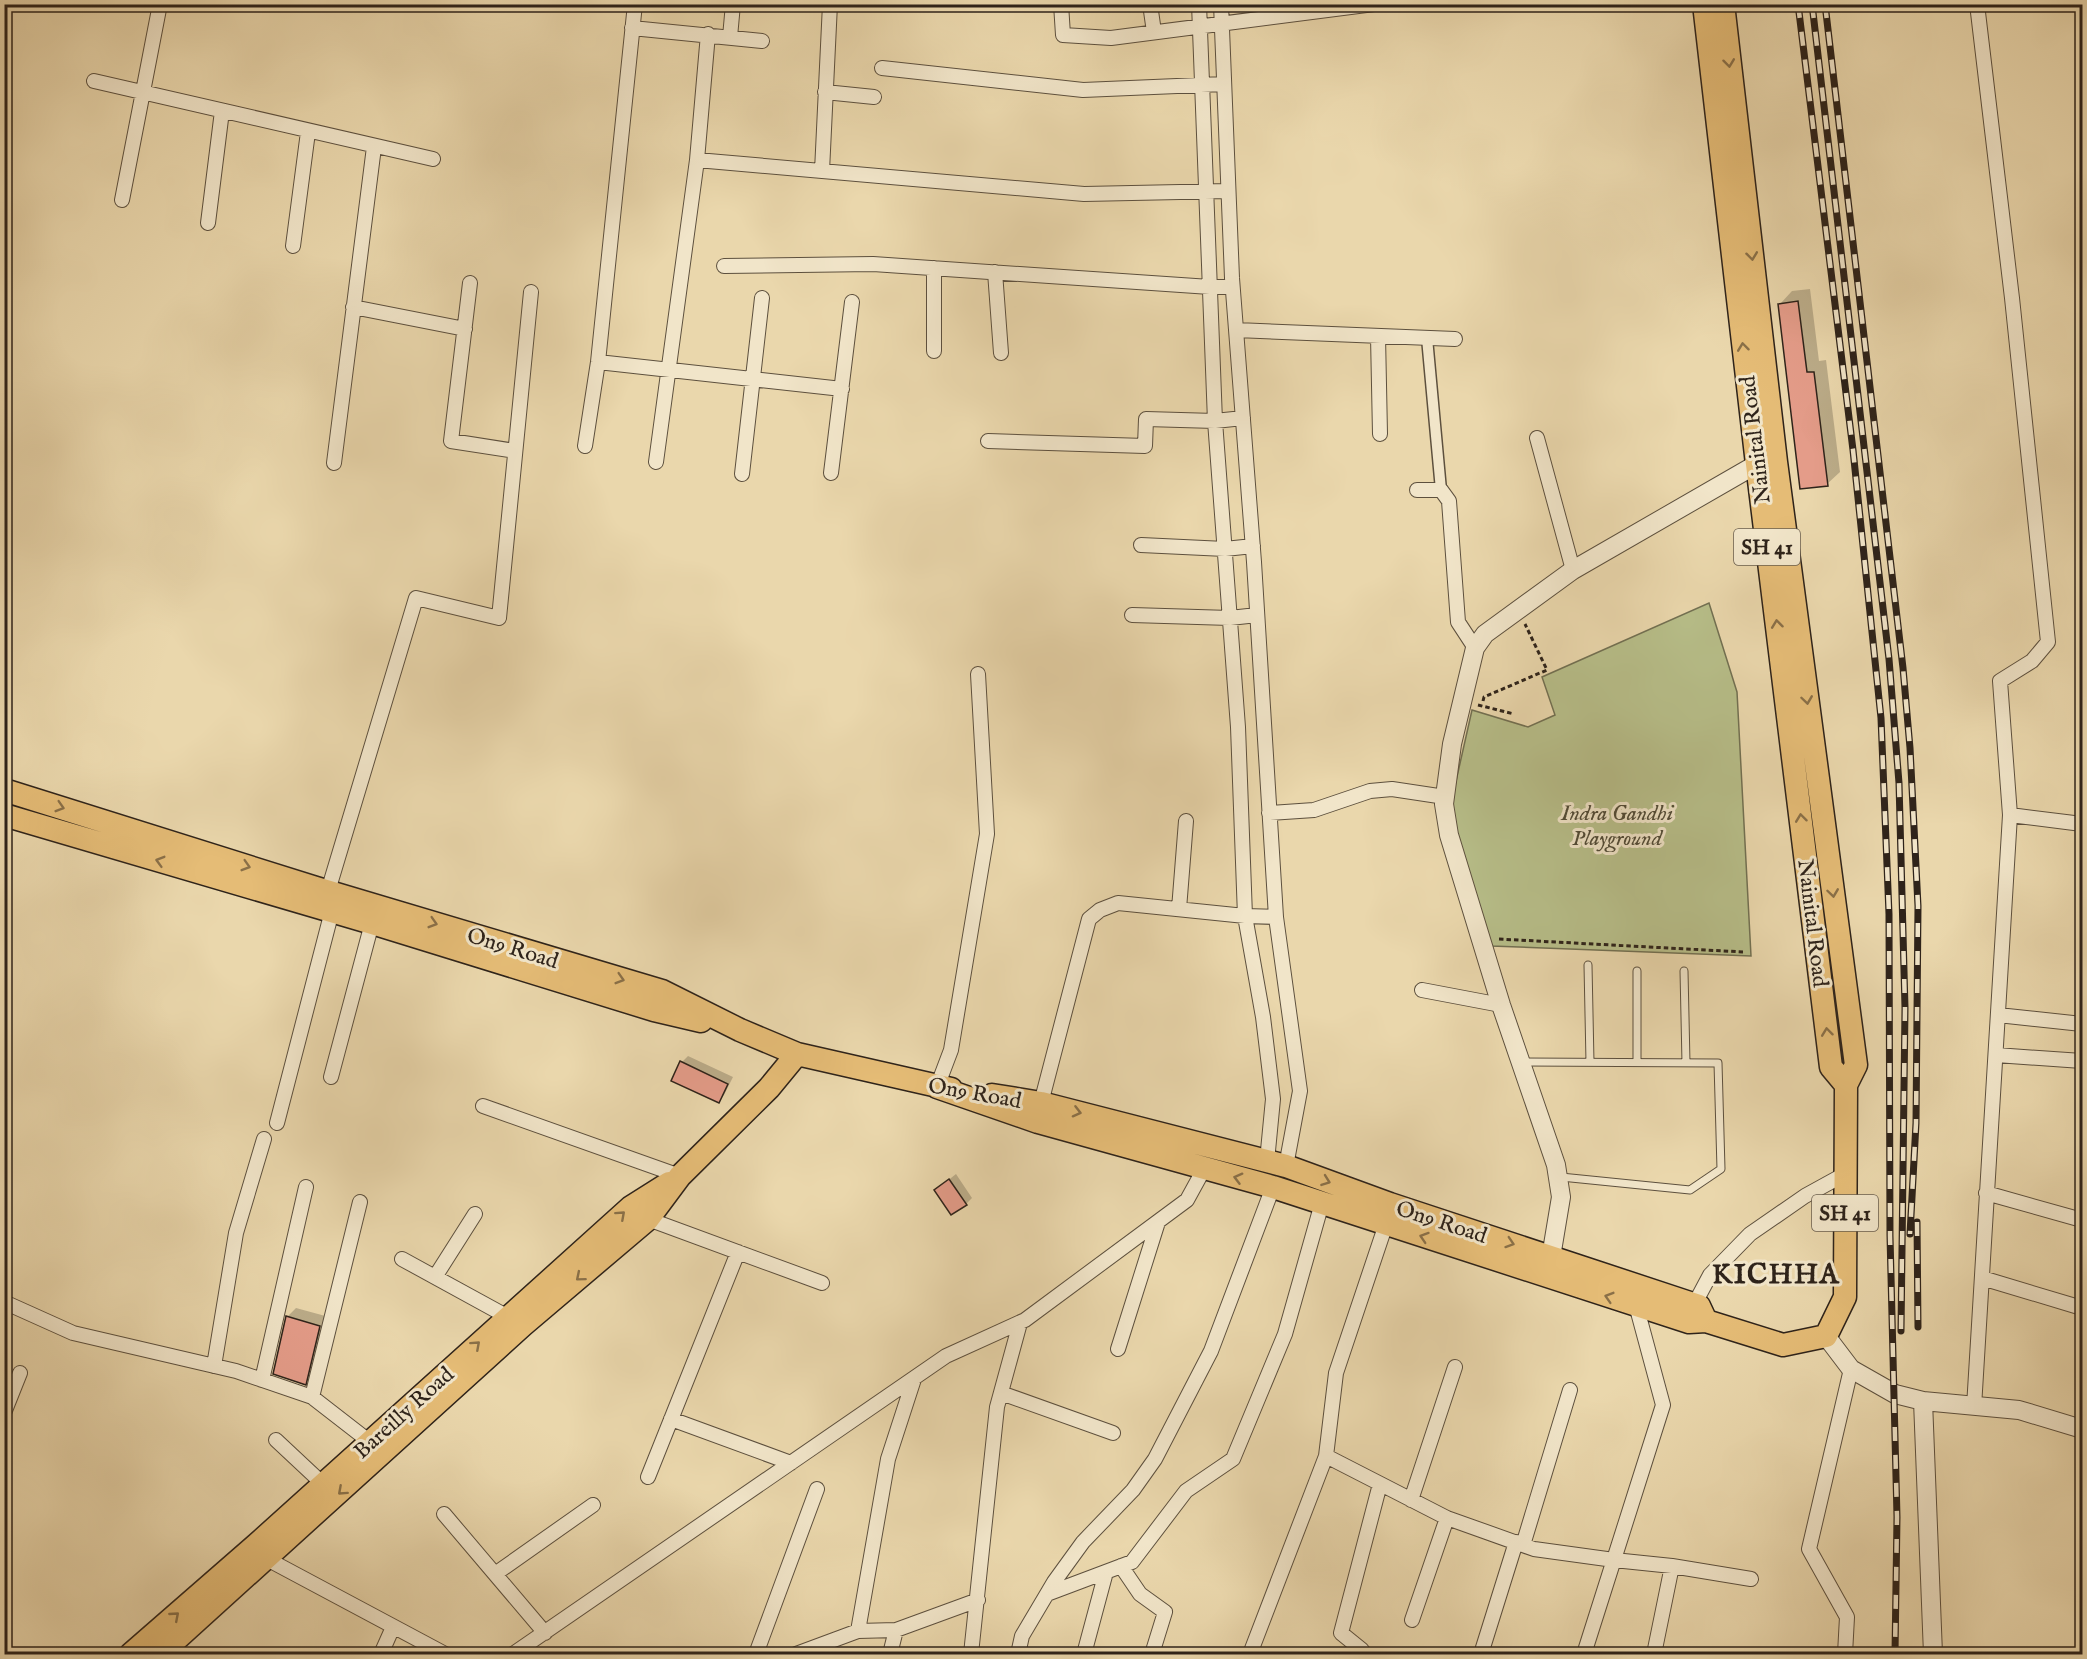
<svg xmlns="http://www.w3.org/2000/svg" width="2087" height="1659" viewBox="0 0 2087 1659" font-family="'IM FELL English',serif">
  <rect width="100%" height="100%" fill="#ead7ac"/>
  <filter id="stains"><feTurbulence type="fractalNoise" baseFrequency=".00333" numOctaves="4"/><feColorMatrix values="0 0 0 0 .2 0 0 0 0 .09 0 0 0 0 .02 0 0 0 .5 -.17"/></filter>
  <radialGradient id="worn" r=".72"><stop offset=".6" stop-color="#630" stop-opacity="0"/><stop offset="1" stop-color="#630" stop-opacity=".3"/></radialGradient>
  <path fill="#b7be89" stroke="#727052" stroke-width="1.5" d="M1709 603 1737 692 1751 956 1491 946 1453 838 1452 799 1472 710 1528 727 1555 715 1542 677Z"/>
  <path fill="#0003" d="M1810 289 1819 361 1826 360 1840 472 1827 484 1780 304 1792 291Z
    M688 1056 733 1077 724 1095 719 1101 682 1062Z
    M956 1174 972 1198 966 1204 936 1190Z
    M296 1308 329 1317 314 1374 305 1384 287 1317Z"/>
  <path fill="#e49c89" stroke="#2e231a" stroke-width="1.5" d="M1798 301 1807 372H1814L1828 486 1800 489 1778 304Z
    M680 1061 728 1084 719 1103 671 1081Z
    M949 1179 967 1205 951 1215 934 1190Z
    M286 1316 320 1326 306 1385 273 1374Z"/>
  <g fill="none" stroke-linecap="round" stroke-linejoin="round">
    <g stroke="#5d503e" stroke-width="9">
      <path id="service" d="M1588 965 1590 1062
        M1637 971V1062
        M1684 971 1686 1063
        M1523 1062 1718 1063 1721 1169 1690 1190 1561 1177"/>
    </g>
    <g stroke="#5d503e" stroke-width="13">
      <path id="pedestrian" d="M1427 338 1441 490"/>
    </g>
    <g stroke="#5d503e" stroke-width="16">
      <path id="minor" d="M1061 4 1063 35 1111 38 1374 4
        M1150 4 1154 32
        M1199 4 1215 421 1238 727 1245 916 1263 1017 1273 1099 1267 1161
        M1221 4 1232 278 1254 562 1276 917 1300 1091 1286 1166
        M632 28 762 41
        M730 37 733 4
        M882 68 1083 90 1224 84
        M94 81 433 159
        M825 92 874 97
        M697 160 1084 194 1228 191
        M822 171 830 4
        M122 200 160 4
        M208 223 222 111
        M293 246 308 132
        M724 266 873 264 1210 287H1232
        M934 268V351
        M995 272 1001 353
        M470 283 451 441 515 451
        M353 307 465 329
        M1236 330 1455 339
        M1378 336 1380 434
        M598 362 842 389
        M1537 438 1573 570
        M988 441 1145 446 1146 419 1215 421 1243 418
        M585 446 598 362 635 4
        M656 462 697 160 708 34
        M334 463 374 147
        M831 473 852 302
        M742 474 762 298
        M1417 490H1441L1449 501 1458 622 1475 648
        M1141 545 1225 549 1253 546
        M1132 615 1230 618 1257 615
        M1269 813 1314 810 1370 791 1392 789 1445 797
        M2010 815 2082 824
        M328 891 416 598 499 618 531 292
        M1179 909 1186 821
        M1422 990 1501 1005
        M1998 1015 2082 1024
        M1996 1055 2082 1061
        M331 1077 372 923
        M937 1087 951 1050 987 834 978 674
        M1041 1103 1089 919 1100 910 1118 903 1245 916 1276 917
        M483 1106 680 1176
        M277 1123 332 911
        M1986 1193 2082 1220
        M648 1219 822 1283
        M402 1259 508 1317
        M435 1277 475 1214
        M1982 1278 2082 1308
        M4 1302 73 1333 236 1371 312 1397 370 1442
        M1694 1305 1710 1275 1750 1234 1805 1196 1845 1174
        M1118 1349 1158 1222
        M214 1366 236 1233 264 1139
        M262 1380 306 1187
        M1001 1393 1113 1433
        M312 1397 360 1202
        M1974 1407 2010 815 2000 681 2032 661 2048 642 2012 298 1977 4
        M4 1413 20 1373
        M671 1419 791 1463
        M276 1440 323 1484
        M1326 1456 1447 1518 1534 1549 1614 1560 1672 1566 1751 1579
        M648 1477 738 1252
        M1411 1500 1455 1367
        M444 1514 545 1633
        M1523 1545 1570 1390
        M267 1559 445 1654
        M1121 1566 1140 1594 1165 1612 1152 1654
        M495 1574 593 1505
        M1047 1594 1132 1562 1186 1491 1233 1459 1285 1334 1322 1203
        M1412 1620 1447 1518
        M858 1631 888 1459 914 1379
        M381 1654 393 1627
        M513 1654 946 1356 1025 1320 1187 1200 1204 1169
        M756 1654 817 1489
        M796 1654 858 1631 896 1630 978 1600
        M890 1654 896 1630
        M971 1654 997 1407 1020 1323
        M1018 1654 1022 1636 1054 1582 1083 1542 1133 1490 1155 1459 1211 1351 1273 1187
        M1084 1654 1106 1572
        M1250 1654 1326 1456 1336 1373 1386 1224
        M1362 1654V1650L1341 1633 1380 1484
        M1481 1654 1516 1542
        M1584 1654 1663 1405 1636 1305
        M1654 1654 1672 1566
        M1845 1654 1847 1617 1809 1549 1851 1369"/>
    </g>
    <g stroke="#5d503e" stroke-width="20">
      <path id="tertiary" d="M1551 1257 1561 1197 1556 1165 1501 1005 1449 835 1444 804 1452 744 1475 648 1485 634 1573 570 1757 464
        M1826 1336 1851 1369 1895 1394 1923 1401 2019 1410 2082 1429
        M1923 1401 1933 1654"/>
    </g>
    <g stroke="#2e231a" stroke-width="25">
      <path id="primary" d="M1704 4 1757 464 1831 1067 1846 1085
        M4 790 316 888 662 991 740 1030 797 1054 951 1089
        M4 815 372 923 654 1010 701 1021
        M937 1087 1038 1122 1273 1187 1689 1322 1706 1321 1783 1345 1826 1336 1845 1297 1846 1085 1856 1065 1776 462 1723 4
        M992 1095 1041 1103 1286 1166 1390 1204 1699 1306 1706 1321
        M131 1654 256 1545 631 1207 669 1183
        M160 1654 523 1325 648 1219 680 1176 769 1088 797 1054"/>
    </g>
    <path stroke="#2e231a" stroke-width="3" stroke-dasharray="4.5 3" stroke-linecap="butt" d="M1483 701 1484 697 1547 670 1525 624
      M1478 705 1514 714
      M1499 939 1743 952"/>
    <use href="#service" stroke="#f1e5c9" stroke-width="7"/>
    <use href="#pedestrian" stroke="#f1e5c9" stroke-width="10"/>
    <use href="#minor" stroke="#f1e5c9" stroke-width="14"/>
    <use href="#tertiary" stroke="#f1e5c9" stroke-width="18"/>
    <use href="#primary" stroke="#e5bc76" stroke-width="22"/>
    <g stroke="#2e231a" stroke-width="7">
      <path id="rail" d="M1798 4 1853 450 1881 718 1889 914 1890 1236 1897 1517 1895 1654
        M1812 4 1889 659 1899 783 1905 1008 1901 1331
        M1825 4 1903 668 1910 748 1918 906 1916 1123 1910 1234
        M1917 1222 1918 1327"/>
    </g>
    <use href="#rail" stroke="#f1e5c9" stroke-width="4.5" stroke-dasharray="14" stroke-linecap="butt"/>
  </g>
  <defs><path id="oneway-chevron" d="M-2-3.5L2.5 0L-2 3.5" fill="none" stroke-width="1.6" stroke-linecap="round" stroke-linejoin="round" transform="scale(1.5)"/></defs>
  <g stroke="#8a7048">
    <use href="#oneway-chevron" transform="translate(1729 63) rotate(83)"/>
    <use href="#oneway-chevron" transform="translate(1752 256) rotate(83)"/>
    <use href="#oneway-chevron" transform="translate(1743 347) rotate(-97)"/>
    <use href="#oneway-chevron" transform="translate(1777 624) rotate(-97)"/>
    <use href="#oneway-chevron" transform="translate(1807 700) rotate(82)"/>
    <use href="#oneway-chevron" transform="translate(60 807) rotate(17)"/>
    <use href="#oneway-chevron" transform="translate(1801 818) rotate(-97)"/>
    <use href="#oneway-chevron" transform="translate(160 861) rotate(-164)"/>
    <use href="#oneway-chevron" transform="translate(246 866) rotate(17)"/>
    <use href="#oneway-chevron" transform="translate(1833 893) rotate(82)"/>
    <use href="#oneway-chevron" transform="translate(433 923) rotate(17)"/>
    <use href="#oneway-chevron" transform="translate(620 979) rotate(17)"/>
    <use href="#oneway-chevron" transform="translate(1827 1032) rotate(-97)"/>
    <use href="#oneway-chevron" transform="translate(1077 1112) rotate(14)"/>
    <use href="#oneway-chevron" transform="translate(1238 1178) rotate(-165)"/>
    <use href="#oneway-chevron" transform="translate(1326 1181) rotate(20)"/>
    <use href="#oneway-chevron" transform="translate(621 1215) rotate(-42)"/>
    <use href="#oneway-chevron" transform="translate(1424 1237) rotate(-162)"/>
    <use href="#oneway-chevron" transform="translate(1510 1243) rotate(18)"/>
    <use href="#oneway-chevron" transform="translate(580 1277) rotate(140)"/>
    <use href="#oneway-chevron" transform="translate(1609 1297) rotate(-163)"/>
    <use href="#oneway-chevron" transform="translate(476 1345) rotate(-42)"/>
    <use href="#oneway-chevron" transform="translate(342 1491) rotate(138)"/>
    <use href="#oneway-chevron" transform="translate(175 1616) rotate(-41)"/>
  </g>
  <g text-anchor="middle" stroke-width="6" stroke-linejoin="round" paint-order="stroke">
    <g fill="#f1e5c9" stroke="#685d4e" stroke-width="1.5">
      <rect x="1734" y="529" width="66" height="36" rx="4.5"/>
      <rect x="1812" y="1195" width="66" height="36" rx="4.5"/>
    </g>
    <g font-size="21" font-weight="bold" fill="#2e231a">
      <text x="1767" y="554">SH 41</text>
      <text x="1845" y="1220">SH 41</text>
    </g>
    <g font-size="22" fill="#2e231a" stroke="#f1e5c9">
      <text transform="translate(1754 440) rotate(-97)" y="8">Nainital Road</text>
      <text transform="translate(1814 923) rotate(83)" y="8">Nainital Road</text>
      <text transform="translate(513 947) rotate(17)" y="8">On9 Road</text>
      <text transform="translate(975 1092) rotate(10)" y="8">On9 Road</text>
      <text transform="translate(1442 1221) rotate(18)" y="8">On9 Road</text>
      <text transform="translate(403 1412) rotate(-42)" y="8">Bareilly Road</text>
    </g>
    <g font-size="22" font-style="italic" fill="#504a36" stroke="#f1e5c9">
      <text x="1617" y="820">Indra Gandhi<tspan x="1617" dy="25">Playground</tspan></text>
    </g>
    <g font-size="28" font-weight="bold" letter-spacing="1.5" fill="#2e231a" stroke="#f1e5c9">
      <text x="1776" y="1283">KICHHA</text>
    </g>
  </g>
  <rect width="2087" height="1659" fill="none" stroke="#ead7ac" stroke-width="24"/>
  <rect x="6" y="6" width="2075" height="1647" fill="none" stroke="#2e231a" stroke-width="3"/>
  <rect x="12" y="12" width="2063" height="1635" fill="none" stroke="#2e231a" stroke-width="1.5"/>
  <rect width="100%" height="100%" filter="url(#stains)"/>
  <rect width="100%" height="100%" fill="url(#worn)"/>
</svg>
